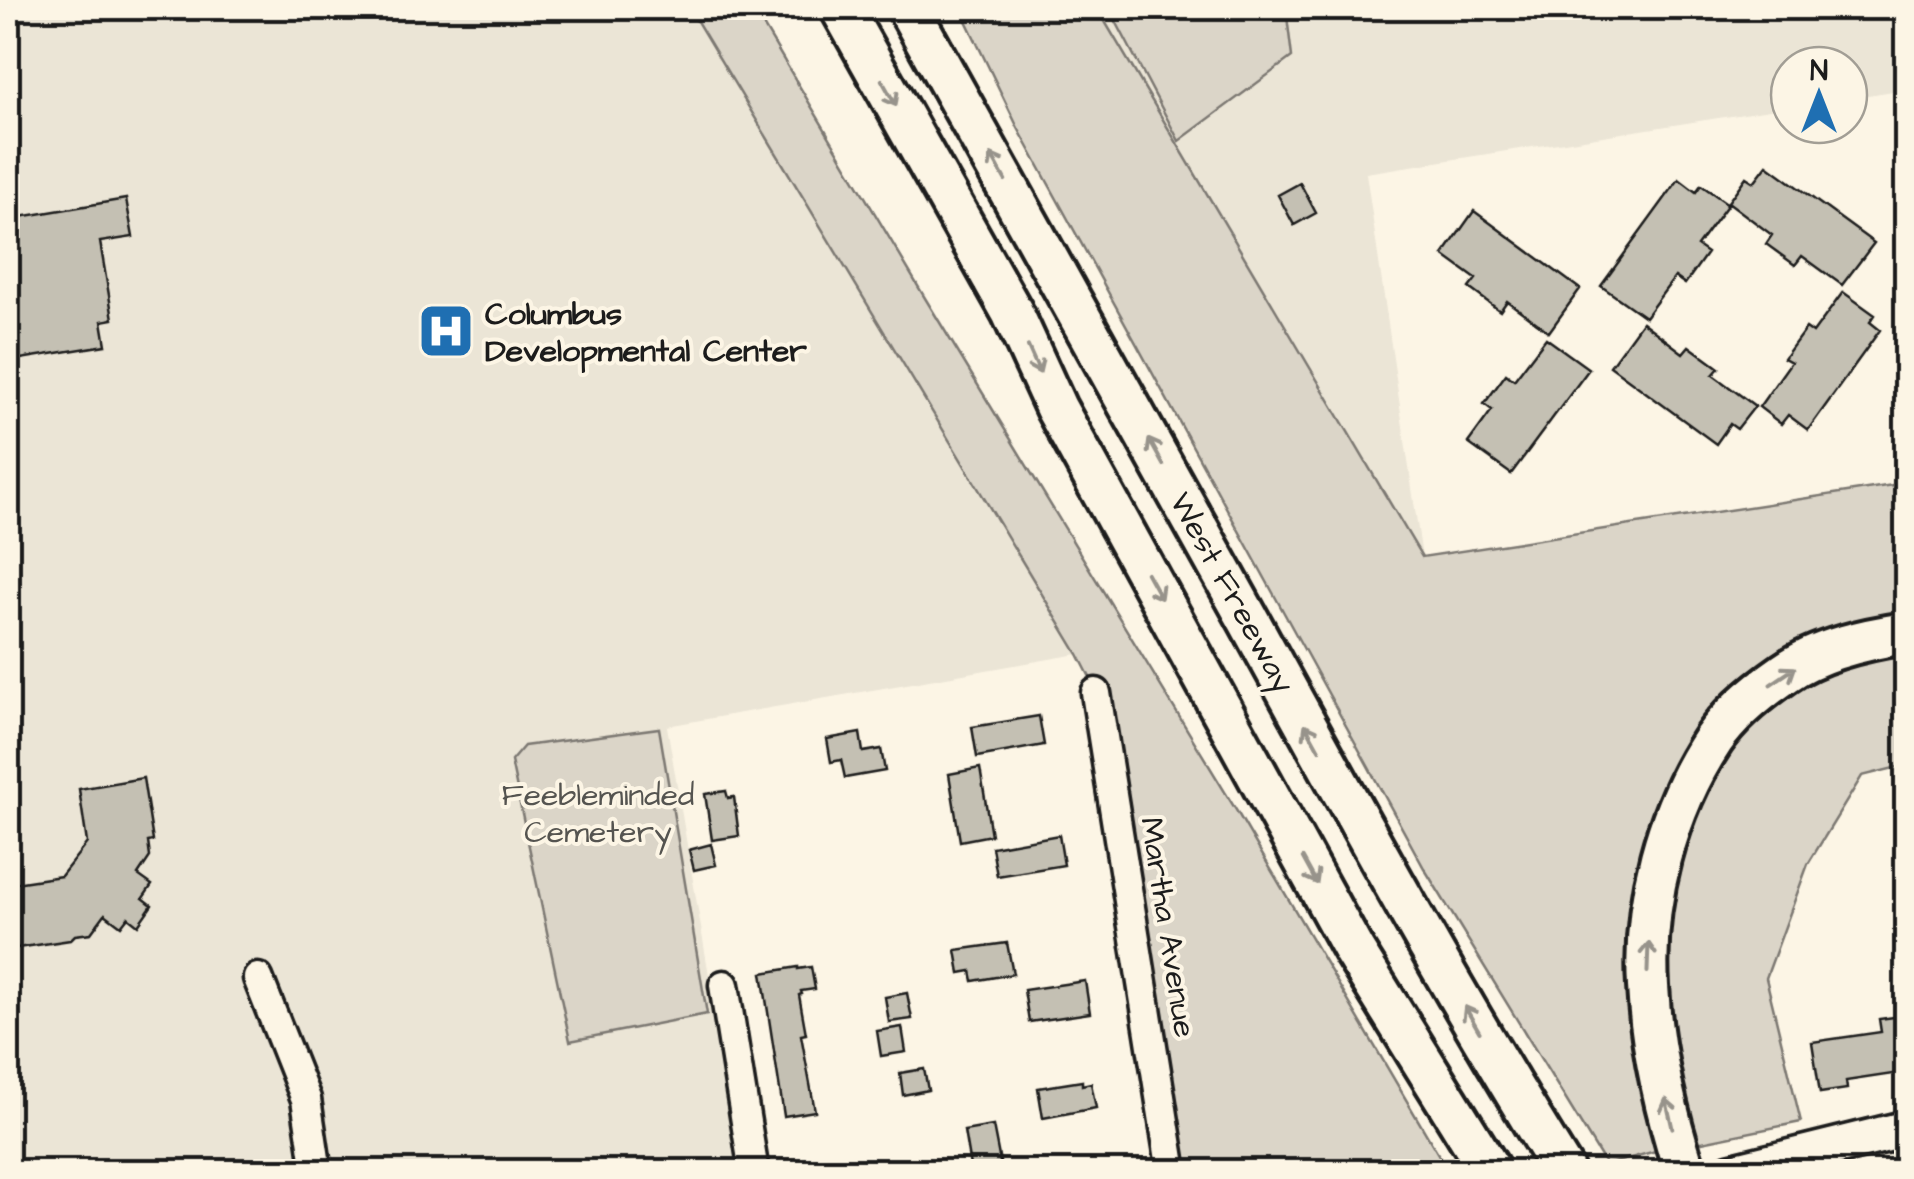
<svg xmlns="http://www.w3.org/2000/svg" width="1914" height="1179" viewBox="0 0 1914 1179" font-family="'Architects Daughter',sans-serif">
  <rect width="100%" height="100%" fill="#fcf5e5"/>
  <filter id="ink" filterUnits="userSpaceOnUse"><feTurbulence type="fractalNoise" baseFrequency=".01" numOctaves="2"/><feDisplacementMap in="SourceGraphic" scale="20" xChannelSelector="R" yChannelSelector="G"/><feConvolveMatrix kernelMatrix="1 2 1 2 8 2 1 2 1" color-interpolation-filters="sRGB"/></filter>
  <g filter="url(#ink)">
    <path fill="#ebe5d6" d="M8 8H689L1078 654 667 726 742 1171H8Z
      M1097 8H1906V89L1849 98V65H1789V107L1366 173 1422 557Z"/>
    <path fill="#dbd5c8" stroke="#7c7872" stroke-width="2.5" d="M689 8H753L925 298 1239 815 1448 1171H1186L1115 726 1078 654Z
      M960 8H1097L1422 557 1906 483V615L1814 639 1658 820 1659 1150 1606 1165 1424 868 1018 128Z
      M1109 8H1286L1292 57 1179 141Z
      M1906 654V765L1862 776 1808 864 1766 978 1801 1122 1692 1144C1681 1101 1675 1060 1669 1017 1667 1002 1664 986 1664 972 1662 885 1706 752 1779 701 1816 675 1863 661 1906 654Z
      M659 728 707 1014 570 1041 511 761 524 746Z"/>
    <path fill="#c4c0b3" stroke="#1c1c1c" stroke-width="2.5" d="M1767 165 1874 243 1842 285 1802 256 1795 265 1766 244 1772 235 1728 202 1746 177 1754 182Z
      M1679 179 1696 192 1701 185 1728 204 1697 246 1707 253 1685 284 1675 277 1645 317 1601 286Z
      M1300 183 1316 213 1294 225 1278 195Z
      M126 199 133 237 100 242 113 319 102 321 106 345 8 361V219Z
      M1474 211 1580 289 1549 332 1507 301 1500 311 1469 288 1476 279 1443 255Z
      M1843 292 1875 315 1870 322 1880 330 1808 430 1788 415 1781 424 1759 407 1791 362 1784 358 1806 328 1813 333Z
      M1642 322 1683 353 1689 346 1719 368 1713 375 1755 406 1737 429 1730 424 1716 444 1610 366Z
      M1546 338 1589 369 1511 474 1468 443 1492 410 1484 404 1506 374 1514 380Z
      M1039 716 1044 745 977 757 972 727Z
      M860 733 863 752 881 749 885 771 845 778 841 760 831 762 827 739Z
      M980 768 991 835 960 841 949 774Z
      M143 778 153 841 148 842 150 857 138 875 152 885 143 898 152 905 138 925 128 917 121 926 105 914 91 933 75 935 70 940 17 948 8 884 61 876 87 843 79 789Z
      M726 791 728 798 734 797 739 836 712 840 705 794Z
      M1059 835 1064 865 997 876 992 847Z
      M711 844 716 865 694 870 689 850Z
      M1007 943 1013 974 973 981 971 971 960 973 956 950Z
      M798 967V969L811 967 815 989 801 991 802 994 799 995 806 1034 801 1035 815 1111 784 1116 762 973Z
      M1085 981 1090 1013 1029 1022 1024 990Z
      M907 993 912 1019 889 1022 885 997Z
      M1902 1016 1904 1028H1906V1072L1846 1081 1847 1089 1820 1093 1812 1042 1881 1032 1879 1019Z
      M902 1027 906 1052 881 1056 877 1031Z
      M924 1069 928 1090 903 1095 900 1073Z
      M1082 1081V1085L1091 1083 1096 1108 1043 1118 1038 1088Z
      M993 1126 1002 1172H971L964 1131Z"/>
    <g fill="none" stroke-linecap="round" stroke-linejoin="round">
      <g stroke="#1c1c1c" stroke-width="35">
        <path id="minor" d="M1096 693 1172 1172
          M258 978 306 1099 317 1172
          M724 985 754 1172"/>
      </g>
      <g stroke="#1c1c1c" stroke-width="42">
        <path id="major" d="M1731 1172 1906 1129"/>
      </g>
      <g stroke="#1c1c1c" stroke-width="48">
        <path id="highway" d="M841 8 1012 312 1056 408 1354 951 1491 1172
          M908 8C1023 211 1136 416 1249 621 1351 807 1452 993 1564 1172
          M1685 1172C1666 1112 1651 1048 1648 986 1643 902 1666 811 1713 740 1731 714 1759 691 1785 673 1819 649 1866 639 1906 633"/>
      </g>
      <use href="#minor" stroke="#fcf5e5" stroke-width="28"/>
      <use href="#major" stroke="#fcf5e5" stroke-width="35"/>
      <use href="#highway" stroke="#fcf5e5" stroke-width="40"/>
    </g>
    <defs><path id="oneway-shaft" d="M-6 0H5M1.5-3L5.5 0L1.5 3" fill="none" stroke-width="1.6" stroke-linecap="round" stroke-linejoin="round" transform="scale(2.5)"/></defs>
    <g stroke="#97938b">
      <use href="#oneway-shaft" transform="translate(889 93) rotate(61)"/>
      <use href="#oneway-shaft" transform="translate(998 167) rotate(-119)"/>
      <use href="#oneway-shaft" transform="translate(1034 360) rotate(66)"/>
      <use href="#oneway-shaft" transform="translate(1156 452) rotate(-119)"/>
      <use href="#oneway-shaft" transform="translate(1154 586) rotate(61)"/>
      <use href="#oneway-shaft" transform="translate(1783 676) rotate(-34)"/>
      <use href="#oneway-shaft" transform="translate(1312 737) rotate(-119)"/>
      <use href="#oneway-shaft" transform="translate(1310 871) rotate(61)"/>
      <use href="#oneway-shaft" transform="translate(1648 957) rotate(-88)"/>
      <use href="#oneway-shaft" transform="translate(1472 1019) rotate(-120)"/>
      <use href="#oneway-shaft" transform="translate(1669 1113) rotate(-103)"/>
    </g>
  </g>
  <defs>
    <g id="hospital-square" transform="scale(2.875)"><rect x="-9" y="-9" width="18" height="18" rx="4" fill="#1f6fb2" stroke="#fcf5e5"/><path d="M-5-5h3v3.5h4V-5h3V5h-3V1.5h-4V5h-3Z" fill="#fff"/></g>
  </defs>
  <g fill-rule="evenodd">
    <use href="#hospital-square" x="446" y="331"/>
  </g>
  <g text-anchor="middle" stroke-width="8" stroke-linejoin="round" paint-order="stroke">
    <g font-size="32" font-weight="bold" fill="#1c1c1c" stroke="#fcf5e5" text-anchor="start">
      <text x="485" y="324">Columbus<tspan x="485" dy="37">Developmental Center</tspan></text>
    </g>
    <g font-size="32" fill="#1c1c1c" stroke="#fcf5e5">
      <text transform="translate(1233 592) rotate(61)" y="11">West Freeway</text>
      <text transform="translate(1169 927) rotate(81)" y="11">Martha Avenue</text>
    </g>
    <g font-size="32" fill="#555450" stroke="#fcf5e5">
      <text x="598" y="805">Feebleminded<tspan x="598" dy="37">Cemetery</tspan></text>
    </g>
  </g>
  <rect width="1914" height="1179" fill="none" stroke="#fcf5e5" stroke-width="40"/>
  <rect x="20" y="20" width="1874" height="1139" fill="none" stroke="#1c1c1c" stroke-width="4" filter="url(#ink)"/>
  <g transform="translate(1819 95)"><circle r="48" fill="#fcf5e5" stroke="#a29e95" stroke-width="2.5"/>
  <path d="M0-8L18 38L0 25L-18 38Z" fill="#1f6fb2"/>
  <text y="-15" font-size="28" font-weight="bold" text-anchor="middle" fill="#1c1c1c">N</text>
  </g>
</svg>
